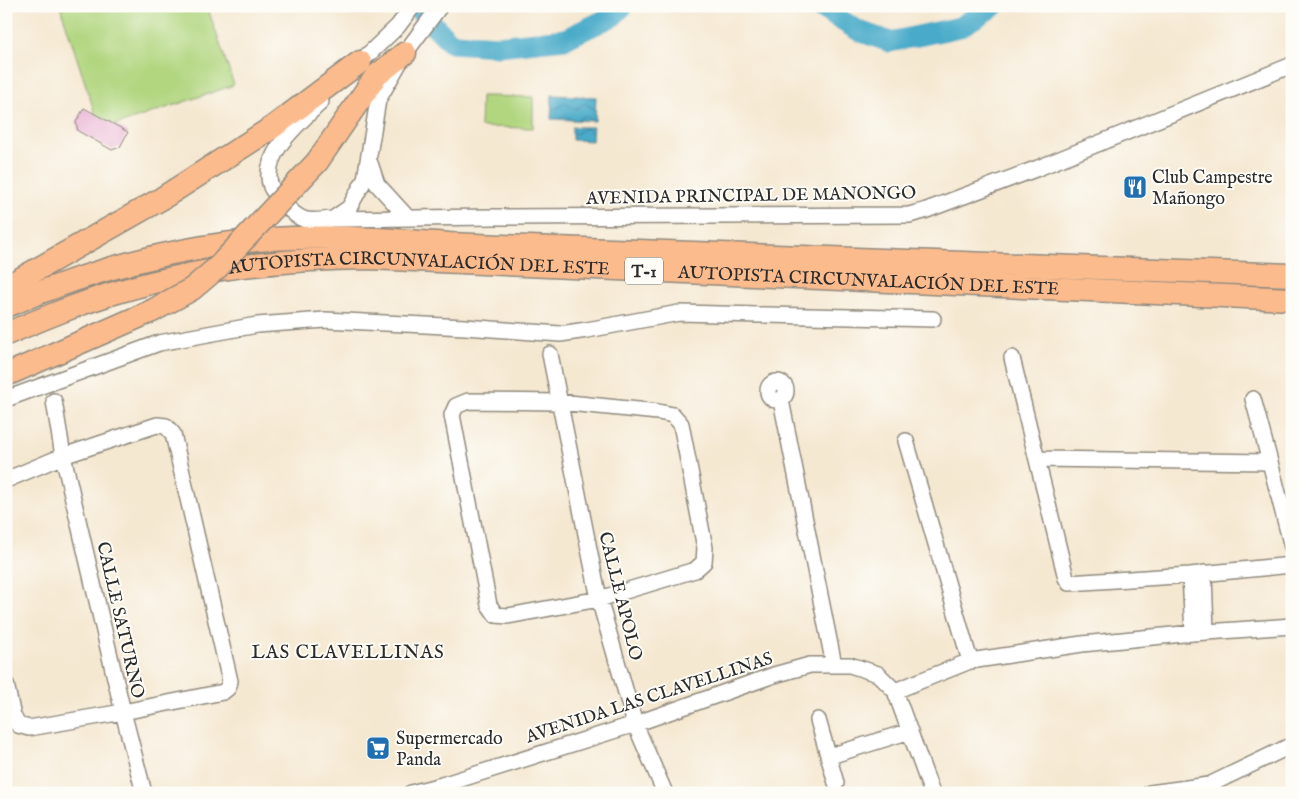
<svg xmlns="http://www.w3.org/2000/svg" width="1298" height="799" viewBox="0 0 1298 799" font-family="'IM FELL English',serif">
  <defs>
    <pattern id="water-waves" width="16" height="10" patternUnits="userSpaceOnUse" patternTransform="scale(1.25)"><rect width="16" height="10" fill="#4aabc9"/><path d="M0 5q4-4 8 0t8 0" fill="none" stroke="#3e8ba3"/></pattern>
  </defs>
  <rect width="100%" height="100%" fill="#fdfcf7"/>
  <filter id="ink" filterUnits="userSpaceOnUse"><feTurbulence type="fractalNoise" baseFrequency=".02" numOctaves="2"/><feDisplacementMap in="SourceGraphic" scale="10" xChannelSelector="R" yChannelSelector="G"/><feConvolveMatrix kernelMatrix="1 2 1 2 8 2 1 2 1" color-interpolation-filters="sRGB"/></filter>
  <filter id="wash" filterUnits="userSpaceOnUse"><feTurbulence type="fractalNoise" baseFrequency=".0096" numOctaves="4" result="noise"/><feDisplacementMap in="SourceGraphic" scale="20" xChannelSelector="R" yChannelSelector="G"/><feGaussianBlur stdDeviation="1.12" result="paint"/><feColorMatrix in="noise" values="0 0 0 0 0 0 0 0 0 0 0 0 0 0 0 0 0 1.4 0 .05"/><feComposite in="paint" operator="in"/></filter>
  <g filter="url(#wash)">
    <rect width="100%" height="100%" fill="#f5e8d1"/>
    <path fill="#b1d67f" stroke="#6e8055" d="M60 6H207L234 85 104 129 99 126Z
      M481 96 533 97V128L480 127Z"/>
    <path fill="url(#water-waves)" stroke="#3a6b7a" d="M552 95 596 97 595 121 551 119Z
      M572 127H593L592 141 572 140Z"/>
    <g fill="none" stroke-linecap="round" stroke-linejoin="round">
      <path stroke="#4aabc9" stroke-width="21" d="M415 6 451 43 498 46 565 39 613 16 623 6
        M814 6 824 10 859 31 890 42 960 27 994 6"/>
    </g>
    <g id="blocks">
      <path fill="#e4a1cc" d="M84 108 128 132 120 147 112 150 78 131 76 122Z"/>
    </g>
  </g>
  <g filter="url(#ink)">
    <use href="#blocks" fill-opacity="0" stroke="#908a7e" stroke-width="1"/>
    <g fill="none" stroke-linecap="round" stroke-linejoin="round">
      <g stroke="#908a7e" stroke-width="18">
        <path id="minor" d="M355 67 398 26 413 6
          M321 102C301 122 259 154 271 187 273 192 279 198 283 202 300 223 307 222 333 219L494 217 909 215 924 211 1038 168 1292 65
          M370 163 377 184 408 218
          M333 219 349 208 365 179 378 100 405 53 440 6
          M550 354 599 599 635 724 665 793
          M1012 358 1066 578 1069 583 1190 575 1292 565
          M768 391a9 9 0 1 1 18 0a9 9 0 1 1-18 0Z
          M6 399 159 343 257 325 325 320 465 327 560 334 587 330 679 313 933 319
          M1253 399 1270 462
          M781 400 834 665
          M54 401 63 456 123 712 144 793
          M468 401 559 402 658 412 673 415 681 424 705 548 704 562 695 570 599 599 508 616 496 615 489 605 452 415 456 406Z
          M1037 459 1270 462 1292 547
          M6 480 63 456 157 425 166 426 173 434 230 681 228 688 223 692 123 712 29 728 18 725 13 716 6 684
          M1204 573 1206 632
          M1190 575 1193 633
          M970 661 1082 644 1193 633 1292 626
          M895 691 970 661 906 441
          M818 720 836 783
          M830 756 910 731
          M411 793 442 785 635 724 774 675 810 665H850L878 674 895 691 932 793
          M1150 793 1209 785 1292 745"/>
      </g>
      <g stroke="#908a7e" stroke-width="25">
        <g id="highway">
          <path d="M317 162 376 76 405 53"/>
          <path d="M6 287 161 199 273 127 360 62"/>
          <path d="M6 306C96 268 195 241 293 238 345 236 397 240 449 244L1292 275"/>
          <path id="s1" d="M6 334C44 318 82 302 121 291 202 267 284 259 369 258L1292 299"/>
          <path d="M6 375 152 311"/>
        </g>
      </g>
      <use href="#minor" stroke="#fff" stroke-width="15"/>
      <use href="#highway" stroke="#fbbb8d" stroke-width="22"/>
      <g stroke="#908a7e" stroke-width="25" stroke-linecap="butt">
        <path id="highway-bridge" d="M152 311 192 289 218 267 317 162"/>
      </g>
      <use href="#highway-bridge" stroke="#fbbb8d" stroke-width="22"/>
    </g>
  </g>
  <defs>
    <g id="restaurant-square" transform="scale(1.25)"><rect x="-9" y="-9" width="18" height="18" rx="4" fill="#1f6fb2" stroke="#fdfcf7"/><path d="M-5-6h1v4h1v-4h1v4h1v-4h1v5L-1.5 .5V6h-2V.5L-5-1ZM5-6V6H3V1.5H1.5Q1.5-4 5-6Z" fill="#fff"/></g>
    <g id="supermarket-square" transform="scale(1.25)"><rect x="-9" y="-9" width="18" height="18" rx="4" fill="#1f6fb2" stroke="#fdfcf7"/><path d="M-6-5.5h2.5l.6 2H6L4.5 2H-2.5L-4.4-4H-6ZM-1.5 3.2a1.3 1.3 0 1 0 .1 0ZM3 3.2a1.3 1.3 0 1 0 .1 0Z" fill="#fff"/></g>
  </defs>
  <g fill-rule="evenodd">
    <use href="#restaurant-square" x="1135" y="187"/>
    <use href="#supermarket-square" x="378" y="748"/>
  </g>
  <g text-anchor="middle" stroke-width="4" stroke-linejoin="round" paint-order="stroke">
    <rect fill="#fdfcf7" stroke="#6a6a68" stroke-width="1" x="625" y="257.5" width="38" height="27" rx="4"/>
    <g font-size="16" font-weight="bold" fill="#2b2b2b">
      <text x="644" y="277">T-1</text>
    </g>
    <g font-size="18" fill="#2b2b2b" stroke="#fdfcf7" text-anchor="start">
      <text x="1152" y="183">Club Campestre<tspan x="1152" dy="21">Mañongo</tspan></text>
      <text x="396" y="744">Supermercado<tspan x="396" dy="21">Panda</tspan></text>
    </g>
    <g font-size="18" fill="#2b2b2b" stroke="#fdfcf7">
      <text transform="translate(751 195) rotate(-1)" y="6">AVENIDA PRINCIPAL DE MANONGO</text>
      <text dy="6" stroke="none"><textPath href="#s1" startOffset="424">AUTOPISTA CIRCUNVALACIÓN DEL ESTE</textPath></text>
      <text dy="6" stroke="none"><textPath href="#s1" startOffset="874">AUTOPISTA CIRCUNVALACIÓN DEL ESTE</textPath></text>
      <text transform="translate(621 596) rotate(76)" y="6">CALLE APOLO</text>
      <text transform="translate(121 620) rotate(77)" y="6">CALLE SATURNO</text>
      <text transform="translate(649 697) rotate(-18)" y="6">AVENIDA LAS CLAVELLINAS</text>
    </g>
    <g font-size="19" letter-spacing="1" fill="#2b2b2b" stroke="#fdfcf7">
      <text x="348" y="658">LAS CLAVELLINAS</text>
    </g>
  </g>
  <rect width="1298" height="799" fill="none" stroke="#fdfcf7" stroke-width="25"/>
</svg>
